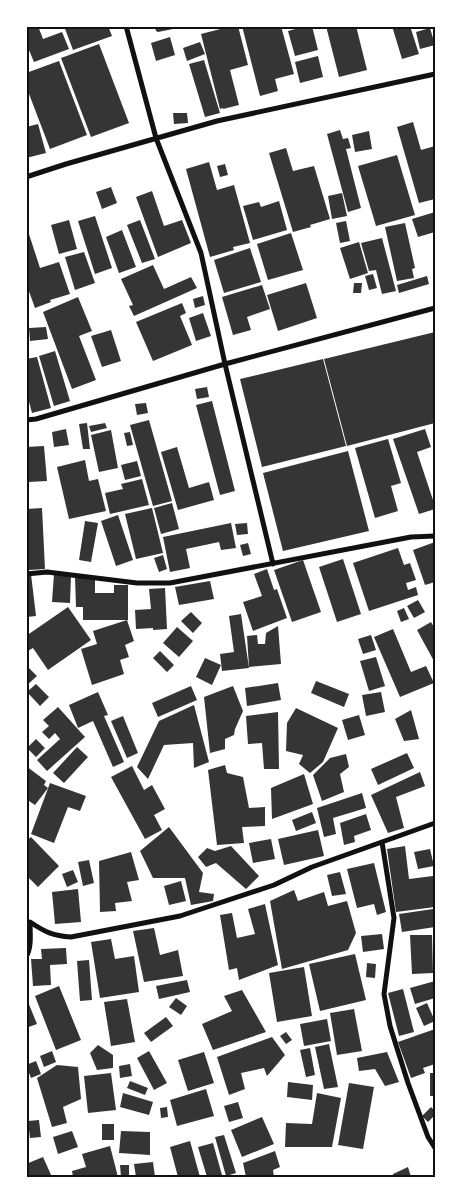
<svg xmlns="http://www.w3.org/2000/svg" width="461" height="1203" viewBox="0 0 461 1203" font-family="'Archivo Narrow',sans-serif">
  <rect width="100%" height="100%" fill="#fff"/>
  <path fill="#353535" d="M26 26H38L43 39 62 32 69 49 34 62 26 43Z
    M64 26H84L86 29 93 26H108L112 36 73 50Z
    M155 26H183V27L158 32 156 31Z
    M232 26H238L248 65 230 70 239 105 223 109V108L220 109 201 34Z
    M242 26H281L294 74 275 79 278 91 260 96Z
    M306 26H312L318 50 295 56 288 31Z
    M326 26H356L367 70 339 77Z
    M392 26H410L419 54 402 59Z
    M430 28 435 45 420 49 416 32Z
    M170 37 175 55 156 61 151 43Z
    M200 42 205 54 187 61 183 48Z
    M99 44 129 123 91 137 61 58Z
    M318 56 323 77 300 83 295 62Z
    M204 60 220 113 205 117 189 64Z
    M59 61 87 135 50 149 26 86V73Z
    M173 113H187L188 123 174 124Z
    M413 122 421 150 435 146V199L419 203 397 127Z
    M38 124 46 153 26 158V127Z
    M340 130 343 139 348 138 351 148 346 149 361 208 348 212 327 134Z
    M369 131 372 149 355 152 352 135Z
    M286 148 293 171 314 166 330 219 310 225 311 227 293 232 269 153Z
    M397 155 415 215 376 226 358 166Z
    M209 162 217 190 234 185 250 243 233 247 234 250 210 257 186 169Z
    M225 164 228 175 220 177 217 166Z
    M111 187 117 203 102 209 96 192Z
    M152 191 164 226 182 220 191 243 158 257 136 197Z
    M342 193 347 216 332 219 328 196Z
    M279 201 287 230 253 240 243 206 259 202 261 207Z
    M435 212V232L418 237 412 219Z
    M95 216 112 268 95 274 78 221Z
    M69 220 77 249 59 254 51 225Z
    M140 220 155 259 142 263 127 225Z
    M346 221 350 241 340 243 336 223Z
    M405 223 415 268 412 269 414 278 397 281 385 227Z
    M27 228 40 268 59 262 70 294 50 300 51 302 35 308 26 283Z
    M122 230 136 267 119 273 106 237Z
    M291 233 303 270 268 280 257 244Z
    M382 238 396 291 382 294 376 270 369 271 361 243Z
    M359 242 368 273 350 279 340 248Z
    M250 248 261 282 224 293 214 260Z
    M84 252 95 283 75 290 65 257Z
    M153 265 164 289 191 277 197 288 134 316 129 306 133 305 121 279Z
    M373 274 377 288 369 290 365 276Z
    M427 276 429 284 399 293 397 285Z
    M306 283 317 318 278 331 267 295Z
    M354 283H362L361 293H353Z
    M262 285 270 309 247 317 251 330 233 335 222 297Z
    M203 296 205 305 195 308 193 299Z
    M78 297 92 331 79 336 96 380 72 389 43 312Z
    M182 303 186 313 180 316 192 345 153 361 136 322Z
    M203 313 211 336 196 341 189 318Z
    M46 327 48 339 30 341 29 328Z
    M111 330 121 361 102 367 91 336Z
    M435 332V423L347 446 324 359Z
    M55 351 70 401 54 406 39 356Z
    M37 357 51 408 32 413 26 390V359Z
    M323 359 346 446 262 467 240 379Z
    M207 387 209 397 197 399 195 389Z
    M212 401 235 491 220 495 196 405Z
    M146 403 148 413 137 415 135 404Z
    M149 420 172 501 153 506 130 425Z
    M87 423 90 449H83L79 424Z
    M105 423 107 428 91 432 89 426Z
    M66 429 69 445 54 447 52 432Z
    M425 429 431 447 417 452 435 506V509L419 514 393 439Z
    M111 430 118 468 99 472 91 435Z
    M130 432 133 445 127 446 124 433Z
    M388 439 401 483 391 486 398 511 375 518 355 448Z
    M44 446 47 481 29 482 26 447Z
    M177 447 189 488 209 482 214 500 178 510 161 452Z
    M348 451 369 531 283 551 263 473Z
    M85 460 89 481 98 479 106 511 69 519 57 467Z
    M137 461 141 476 125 480 121 465Z
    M142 479 149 505 110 514 105 493 123 489 121 484Z
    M172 503 179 529 161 534 154 508Z
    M42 508 45 569 29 570 28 537H26V509Z
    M152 508 163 553 136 559 125 514Z
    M118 515 133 560 116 566 101 521Z
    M85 521 98 523 91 562 79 560Z
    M231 523 236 548 221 550 219 542 186 549 190 568 170 572 163 537Z
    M247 523 248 534 237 535 235 524Z
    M435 542V582L425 585 413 550Z
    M248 543 251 554 243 556 240 545Z
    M398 548 404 565 410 563 416 580 406 583 408 590 416 587 418 595 369 611 353 563Z
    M163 555 167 569 159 572 154 558Z
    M343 559 361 614 337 622 319 567Z
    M303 560 321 612 292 622 274 570Z
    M267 569 274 590 277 589 287 618 253 631 243 602 262 596 254 574Z
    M31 574 36 616 27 617 26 575Z
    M54 574 71 576 70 603 52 602Z
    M75 577 95 579V593H114V585H128V620H83V607H76Z
    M210 581 214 599 179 605 175 587Z
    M165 588 167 629 153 630V628L136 629 135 610 151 609 149 589Z
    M418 600 425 612 414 618 407 606Z
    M68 607 91 640 48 670 33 648 26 652V636Z
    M404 608 409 619 401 622 397 611Z
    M191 612 202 623 193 633 181 621Z
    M241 614 249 668 222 671 220 654 234 652 229 616Z
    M127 620 134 641 125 645 129 657 120 660 124 674 92 685 81 649 97 644 93 631Z
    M431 622 435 629V663L417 630Z
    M278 626 281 664 249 667 247 636 257 635 258 644H265L266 633Z
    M177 627 193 641 179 657 163 643Z
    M393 629 411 672 426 666 434 683 400 697 374 637Z
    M371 635 376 650 363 654 358 639Z
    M160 651 174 665 167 672 153 658Z
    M376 657 385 686 369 691 360 661Z
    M205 658 221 665 212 685 196 677Z
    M26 665 37 676 26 686Z
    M316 681 349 694 344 707 311 693Z
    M278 683 281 700 247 706 245 688Z
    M36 684 49 697 40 706 27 692Z
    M191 686 197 700 158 717 152 703Z
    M233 686 243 711 235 729 234 735 225 739V749L210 753 204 697Z
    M98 692 108 715 104 716 124 762 113 767 93 721 78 728 69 705Z
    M381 692 385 712 366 716 362 695Z
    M194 705 209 762 194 768 193 743 164 745 148 779 137 767 159 721Z
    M58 707 85 737 47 771 37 760 60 739 55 733 49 739 42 732 49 726 43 720Z
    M296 708 338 728 323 762 310 773 299 764 303 755 286 751 287 723Z
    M411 710 419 739 404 741 395 719Z
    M278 712 279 769H264L262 743 248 744 246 716Z
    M359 715 365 735 348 740 342 720Z
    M123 716 138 753 127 758 111 721Z
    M36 739 45 748 36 757 27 748Z
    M77 747 88 757 64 783 53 773Z
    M407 753 414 768 378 785 371 769Z
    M346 754 349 767 340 774 344 792 322 801 313 775 330 758Z
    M225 765 227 773 243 777 249 808 265 807V826L242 827 244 843 217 845 208 770Z
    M26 766 46 781 44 785 48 788 35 805 26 799Z
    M132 766 144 790 152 785 165 809 154 815 162 830 145 839 111 777Z
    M420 772 425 786 396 797 404 828 388 833 371 795Z
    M304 774 313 804 272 819 271 788Z
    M50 783 86 796 80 811 68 807 54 843 31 834Z
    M362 793 366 808 333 818 336 834 324 837 317 808Z
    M312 812 316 823 296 831 292 820Z
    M366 814 371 830 354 836 355 842 344 845 340 823Z
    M169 827 203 873 199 892 214 894 213 901 191 905 185 878H153L140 851Z
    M318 830 324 856 284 865 278 839Z
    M31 837 59 866 38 887 26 875V841Z
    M271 839 275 859 253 863 249 843Z
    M231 846 259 876 246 889 216 863 206 867 198 857 207 848 215 851Z
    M405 846 409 879 433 876 435 886V907L396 912 387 849Z
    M430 849 434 866 418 869 414 852Z
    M131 852 139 880 127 882 132 901 115 903 116 911 100 912 99 861Z
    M89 860 94 883 83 886 78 862Z
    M374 863 386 912 377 915 374 904 357 908 347 869Z
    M73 870 78 882 67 887 62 874Z
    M340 872 346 894 332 896 327 875Z
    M181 881 186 901 169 905 164 886Z
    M78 889 81 922 55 924 52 892Z
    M294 890 298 901 324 892 328 906 347 901 356 933 348 950 282 969 270 901Z
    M265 904 278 965 239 980 237 968 229 970 220 915 232 913 237 938 255 934 248 909Z
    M433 909 435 927 402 932 399 914Z
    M154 928 160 955 178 950 183 976 144 982 133 931Z
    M382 934 384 949 363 952 361 936Z
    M410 935H432L433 973 412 974Z
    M111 939 115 959 134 956 139 992 100 998 91 942Z
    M66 948 67 964 50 965 51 985 33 986 31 959H42L41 949Z
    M355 954 366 1000 320 1011 309 964Z
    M89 960 92 1000 80 1001 77 961Z
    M367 963 376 964 375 978 366 977Z
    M304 967 312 1016 277 1022 269 973Z
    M187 980 190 992 159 999 156 986Z
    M435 981V998L415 1004 410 988Z
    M59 986 81 1040 56 1050 35 996Z
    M403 989 414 1032 399 1036 388 993Z
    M242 990 266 1032 213 1050 202 1024 232 1011 224 996Z
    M26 997 37 1024 26 1028Z
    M176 998 187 1006 181 1015 169 1007Z
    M127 999 135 1042 111 1046 104 1002Z
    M427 1003 435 1021 424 1026 416 1008Z
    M354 1009 362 1051 337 1055 330 1013Z
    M166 1017 173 1026 151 1042 144 1033Z
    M327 1019 331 1041 304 1046 300 1024Z
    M435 1029V1064L423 1068 425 1073 411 1078 398 1042Z
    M286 1032 292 1040 286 1044 280 1036Z
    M272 1037 285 1055 267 1076 264 1068 241 1073 245 1089 229 1095 217 1057Z
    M329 1044 338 1087 324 1089 315 1047Z
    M98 1045 113 1055V1068L97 1070 90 1053Z
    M310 1048 315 1075 306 1077 300 1050Z
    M52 1051 56 1062 44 1067 40 1056Z
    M149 1051 167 1083 154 1090 137 1058Z
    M204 1052 214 1083 188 1091 178 1060Z
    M387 1052 399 1082 385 1086 375 1069 359 1071 357 1058Z
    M36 1061 41 1074 31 1078 26 1065Z
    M130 1064 132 1076 120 1078 119 1066Z
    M57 1065 78 1067 81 1099 63 1107 67 1123 52 1127 37 1078Z
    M111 1073 116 1110 88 1113 84 1076Z
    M430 1073H435V1096H430Z
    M130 1081 148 1088 145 1095 127 1088Z
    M288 1082 313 1085 312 1100 287 1097Z
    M349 1083 374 1087 363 1149 338 1145Z
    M206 1089 214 1116 177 1126 170 1100Z
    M123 1093 153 1102 149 1115 120 1107Z
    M317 1093 341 1098 332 1147H285L286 1123 312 1124Z
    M238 1102 243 1118 229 1122 224 1106Z
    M167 1107 168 1117 161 1118 160 1108Z
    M431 1107 435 1111V1115L428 1122 422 1116Z
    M262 1117 274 1144 242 1157 231 1130Z
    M39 1120 41 1137 30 1138 28 1121Z
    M102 1124H114V1140H102Z
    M72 1131 78 1147 58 1154 53 1137Z
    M121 1131 150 1132V1155L119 1153Z
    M224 1135 236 1173 226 1176 215 1137Z
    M190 1141 200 1177H178L170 1147Z
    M213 1143 222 1175 215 1177H207L198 1147Z
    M110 1146 118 1177H73L72 1171 86 1167 82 1154Z
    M275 1151 280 1167 273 1170 274 1177H246L243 1163Z
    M43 1157 52 1177H26V1164Z
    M153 1162 155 1177H136L134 1164Z
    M120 1165H129V1177H121Z
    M408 1167 411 1177H393V1174Z"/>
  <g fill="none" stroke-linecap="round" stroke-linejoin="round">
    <path stroke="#111" stroke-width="5" d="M126 26 156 138 201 253 225 364 273 564
      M26 177 66 164 217 121 435 74
      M26 420 36 419 225 364 435 308
      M26 574 47 572 137 583H170L411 537 435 536
      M382 842 394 918 384 994 390 1026 408 1083 428 1137 435 1148
      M26 957C32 948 30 933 30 922 45 932 53 936 71 937L180 916 274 885 312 867 435 823"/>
  </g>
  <rect width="461" height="1203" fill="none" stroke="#ffffff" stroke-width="55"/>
  <rect x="28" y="28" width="406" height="1148" fill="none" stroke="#111" stroke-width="2"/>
</svg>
